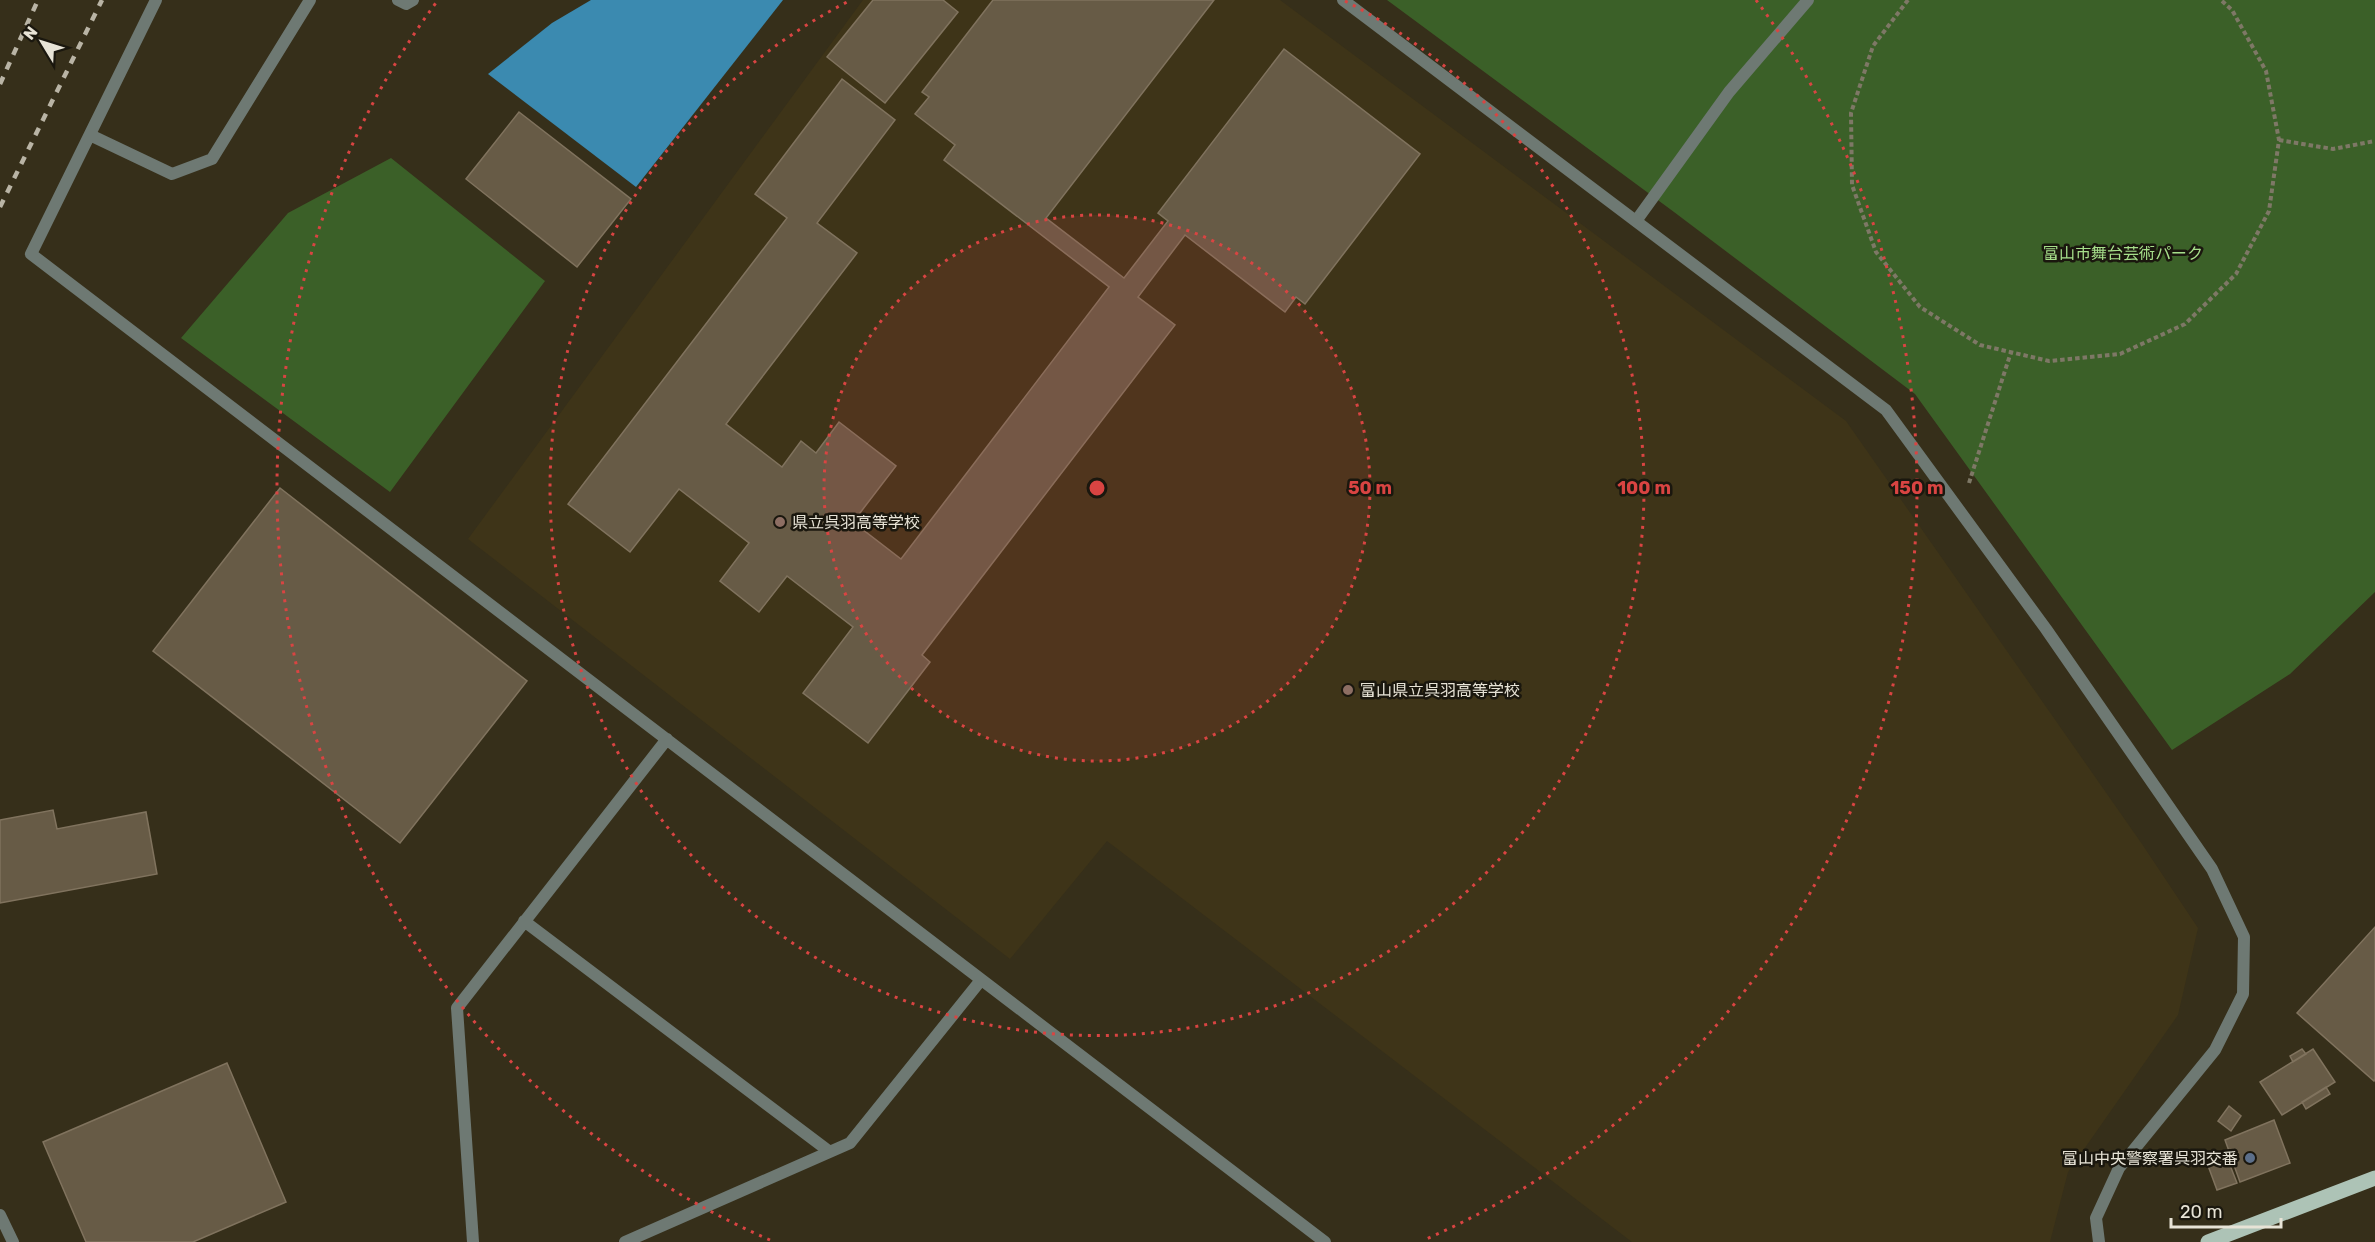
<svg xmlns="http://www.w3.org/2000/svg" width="2375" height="1242" viewBox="0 0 2375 1242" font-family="Rubik,'Noto Sans JP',sans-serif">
  <rect width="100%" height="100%" fill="#362f1a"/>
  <path fill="#3e3418" d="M863 0H1280L1846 421 2142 844 2198 928 2178 1015 2068 1172 2050 1242H1632L1107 841 1010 959 468 539Z"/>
  <path fill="#3b6028" d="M1387 0H2375V592L2290 674 2172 750 1915 394 1674 212Z
    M391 158 545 281 390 492 181 338 288 213Z"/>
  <path fill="#3b8ab0" d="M591 0H783L636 187 488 74 552 23Z"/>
  <path fill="#675b46" stroke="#80735e" stroke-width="1.5" d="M873 0H943L958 12 885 103 827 57Z
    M993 0H1214L1046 218 1124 278 1168 221 1158 213 1284 49 1420 154 1305 304 1296 297 1285 312 1185 235 1138 297 1175 325 922 655 930 662 868 743 803 693 853 627 787 576 759 612 720 581 749 543 679 489 630 552 568 504 787 218 755 194 842 79 895 120 817 223 857 253 726 424 782 467 801 441 816 453 839 422 896 466 853 522 901 559 1109 287 944 160 955 145 915 114 929 97 922 92Z
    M519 112 631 199 577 267 466 179Z
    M280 488 527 681 400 843 153 651Z
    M53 810 57 829 146 812 157 874 0 903V820Z
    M2375 927V1079L2374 1081 2297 1013Z
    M2302 1049 2306 1054 2293 1062 2290 1056Z
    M2313 1049 2335 1082 2282 1115 2260 1082Z
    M227 1063 286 1202 193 1242H86L43 1142Z
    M2326 1087 2330 1094 2306 1109 2302 1102Z
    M2229 1106 2241 1116 2231 1131 2218 1121Z
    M2274 1120 2290 1163 2240 1182 2225 1140Z
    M2226 1155 2237 1183 2217 1190 2207 1163Z"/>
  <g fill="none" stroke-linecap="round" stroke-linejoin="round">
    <path stroke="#7e7866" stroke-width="4" stroke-dasharray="4.5 3" stroke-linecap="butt" d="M1908 0 1873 46 1851 113 1852 185 1876 252 1920 307 1980 345 2049 361 2120 354 2185 324 2236 274 2269 211 2279 140 2266 71 2232 10 2221 0
      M2279 140 2333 149 2375 141
      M1969 483 2011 352"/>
    <path stroke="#6e7973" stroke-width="12" d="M1636 221 1729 92 1808 0"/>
    <path stroke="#6e7973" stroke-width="12" d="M156 0 31 254 1325 1242
      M398 0 406 4 413 0
      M90 135 172 174 212 159 310 0
      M524 921 830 1152
      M0 1215 13 1242
      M473 1242 457 1008 667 739
      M625 1242 850 1143 981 980"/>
    <path stroke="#6e7973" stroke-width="12" d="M1343 0 1886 410 2046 629 2212 869 2244 937 2243 994 2215 1050 2119 1168 2096 1218 2099 1242"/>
    <path stroke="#adc3b6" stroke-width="15" d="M2208 1242 2375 1178"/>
    <path stroke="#b9b4a5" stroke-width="4.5" stroke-dasharray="8 8" stroke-linecap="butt" d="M0 84 38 0
      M0 207 102 0"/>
  </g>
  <circle cx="1097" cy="488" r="273" fill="#d94442" fill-opacity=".12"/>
  <g fill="none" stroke="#d94442" stroke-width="3" stroke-dasharray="3 6">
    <circle cx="1097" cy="488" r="273"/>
    <path d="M1345 1A547 547 0 1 1 849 1"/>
    <path d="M770 1240A820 820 0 0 1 438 0M1756 0A820 820 0 0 1 1424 1240"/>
  </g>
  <g fill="#8d6e63" stroke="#1a170e" stroke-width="2">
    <circle cx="780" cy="522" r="6"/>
    <circle cx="1348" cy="690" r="6"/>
  </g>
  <circle fill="#5c6f8a" stroke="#1a170e" stroke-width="2" cx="2250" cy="1158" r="6"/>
  <g text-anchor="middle" stroke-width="5" stroke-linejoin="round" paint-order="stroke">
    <g font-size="16" fill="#a7df8b" stroke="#1a170e">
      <text x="2123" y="259">富山市舞台芸術パーク</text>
    </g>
    <g font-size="16" fill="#e7e3d6" stroke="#1a170e" text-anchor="start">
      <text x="792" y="528">県立呉羽高等学校</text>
      <text x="1360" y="696">富山県立呉羽高等学校</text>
      <text x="2238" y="1164" text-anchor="end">富山中央警察署呉羽交番</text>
    </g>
  </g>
  <circle cx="1097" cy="488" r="9" fill="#d94442" stroke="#1a170e" stroke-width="3"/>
  <g font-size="18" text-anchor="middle" font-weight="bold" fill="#d94442" stroke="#1a170e" stroke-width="5" stroke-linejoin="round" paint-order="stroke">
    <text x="1370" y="494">50 m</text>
    <text x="1644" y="494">100 m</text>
    <text x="1917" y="494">150 m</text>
  </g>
  <g transform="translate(42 42) rotate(308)" stroke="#1a170e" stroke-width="4.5" paint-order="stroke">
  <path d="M0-4.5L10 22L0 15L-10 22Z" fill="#e7e3d6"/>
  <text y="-9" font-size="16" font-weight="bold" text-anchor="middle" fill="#e7e3d6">N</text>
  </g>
  <path d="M2171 1218v9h110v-9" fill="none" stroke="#e7e3d6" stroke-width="3"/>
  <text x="2180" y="1218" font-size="18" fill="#e7e3d6" stroke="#1a170e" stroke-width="4.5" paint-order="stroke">20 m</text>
</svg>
